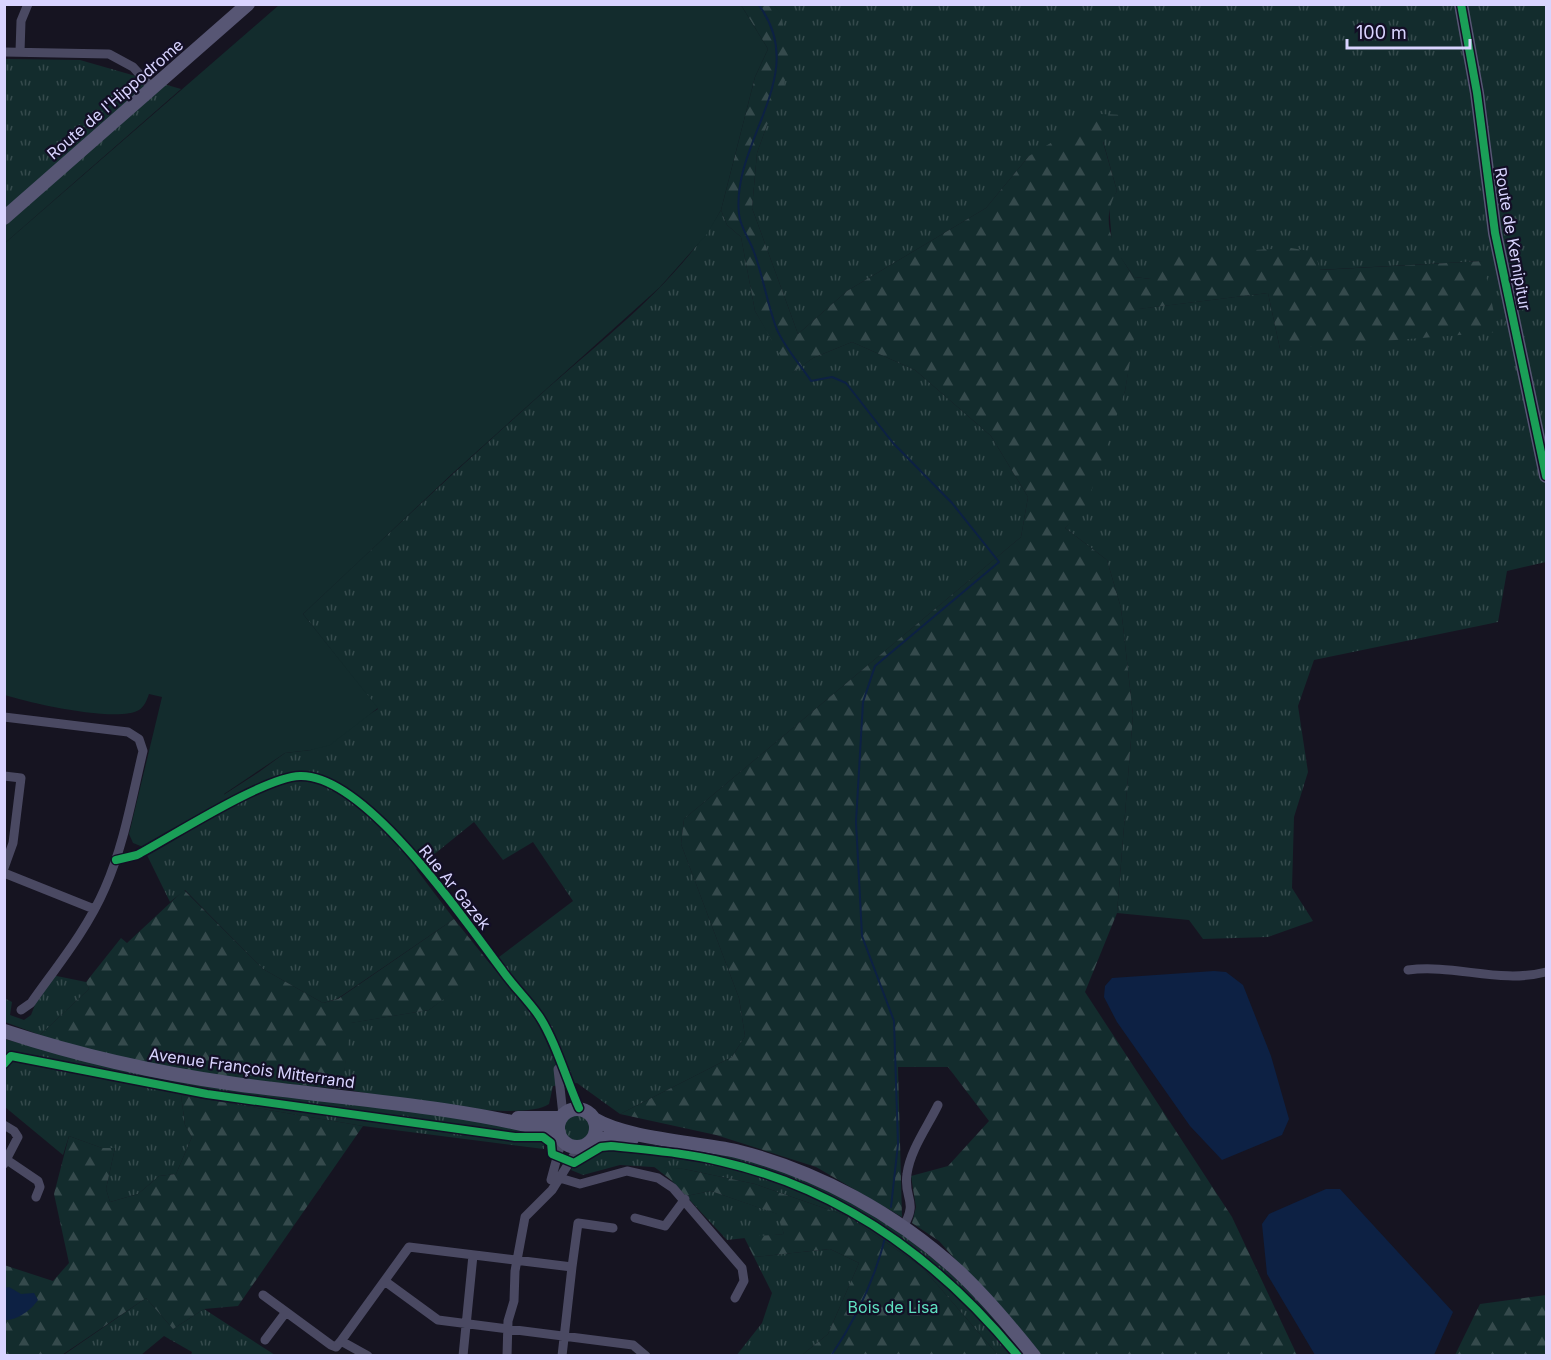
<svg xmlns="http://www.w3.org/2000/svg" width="1551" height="1360" viewBox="0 0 1551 1360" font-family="Inter,sans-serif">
  <defs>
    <pattern id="grass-tufts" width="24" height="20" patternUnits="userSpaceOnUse" patternTransform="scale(1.5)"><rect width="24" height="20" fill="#132c2d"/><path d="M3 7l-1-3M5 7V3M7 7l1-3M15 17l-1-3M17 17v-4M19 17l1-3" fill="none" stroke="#354a4c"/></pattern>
    <pattern id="forest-firs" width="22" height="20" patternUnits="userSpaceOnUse" patternTransform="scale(1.5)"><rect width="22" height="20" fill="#132c2d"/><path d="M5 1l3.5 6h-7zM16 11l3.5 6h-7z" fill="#354a4c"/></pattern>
  </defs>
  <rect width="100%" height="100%" fill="#161421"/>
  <path fill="url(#grass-tufts)" d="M774 5H1546V562L1507 571 1498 622 1314 660 1298 706 1308 772 1294 817 1292 888 1313 921 1268 937 1203 939 1189 920 1117 913 1133 715 1121 608 1107 560 1065 528 1071 522 1125 391 1138 309 1268 293 1280 349 1483 261 1151 279 1134 277 1112 245 1109 204 1117 191 1103 141 1029 156 986 208 847 291 798 334 752 208 757 153 767 125 781 15Z
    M5 59 80 60 181 89 5 243Z
    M721 210 727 225 741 237 755 311 792 373 813 358 852 342 915 370 991 436 1028 497 1021 537 684 819 681 844 739 998 745 1036 732 1057 620 1114 577 1083 553 1086 549 1104C520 1124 382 1095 342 1089L350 1023 429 1010 573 901 533 842 503 860 474 822 416 869 454 919 337 999 323 1003 263 969 185 890 170 902 143 847 259 772 285 753 311 750 378 709 303 614C381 540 460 467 540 395 604 338 677 284 721 210Z
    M47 974 86 982 89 989 40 1035 5 1022 4 998 12 1002 10 1015 24 1020 31 1015Z
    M4 1039 52 1051 520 1126 544 1142V1149L363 1126 181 1095 185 1125 192 1137 176 1174 159 1176 138 1194 110 1202 106 1189 115 1148H102L69 1136 63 1155 5 1107Z
    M564 1128a13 13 0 1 1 26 0a13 13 0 1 1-26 0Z
    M600 1142C661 1143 725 1150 783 1170 857 1195 924 1247 979 1300 996 1317 1010 1337 1026 1355H998L922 1267 847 1216 755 1184 684 1169 620 1165 583 1175 571 1170 580 1153Z
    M711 1191 778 1214 784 1234 727 1240 686 1196Z
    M830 1249 859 1263 828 1334 802 1355 736 1356 762 1323 772 1293 754 1257Z
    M146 1298 173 1329 204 1309 275 1355H191L192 1352 164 1336 141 1355 62 1356Z"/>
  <path fill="url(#forest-firs)" d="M741 5H774L781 14 788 55 783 96 767 125 757 153 752 208 798 334 847 291 986 208 1029 156 1099 114 1124 115 1103 142 1117 191C1098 223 1115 250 1134 277L1151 279 1168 255 1291 248 1315 252 1320 270 1483 261 1498 332 1280 349 1268 293 1139 309 1125 391 1088 501 1082 513 1065 528 1107 560 1121 608 1133 715 1117 913 1085 992 1232 1217 1297 1355H1040L939 1241 912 1223 916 1207 911 1176 948 1166 989 1121 948 1067H898L902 1217 816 1167 716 1135 620 1114 732 1057 745 1036 739 998 681 844 684 819 1021 537 1028 497 991 436 915 370 852 342 813 358 791 374 755 311 741 237 727 225 721 210 755 77 768 49Z
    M184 890 263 969 323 1003 338 999 454 919 491 965 429 1010 351 1023 342 1089C240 1080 138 1069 40 1035L89 989 86 982 121 938 127 943Z
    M181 1095 363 1126 238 1306 204 1309 173 1329 146 1298 62 1355H5L4 1265 53 1281 69 1263 54 1194 69 1136 102 1148H115L106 1189 110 1202 138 1194 159 1176 176 1174 192 1137 185 1125Z
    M653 1166 684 1169 755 1184 847 1216 922 1267 998 1355H802L828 1334 859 1263 830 1249 754 1257 744 1237 784 1234 777 1214 711 1191 686 1196 671 1180Z
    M1546 1295V1355H1455L1480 1304Z"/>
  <path fill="#132c2d" d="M279 5H741L768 49 755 77 721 210 707 234 660 287 453 473 303 614 378 708 330 745 311 750 285 753 224 794V803L143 847 133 843 129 834 162 697 149 694C147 700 144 707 139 710 118 723 29 703 5 695V243Z"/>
  <path fill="#0d2144" d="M1214 971 1226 972 1243 985 1271 1056 1289 1119 1282 1135 1222 1160 1190 1126 1117 1022 1104 997 1105 986 1112 978Z
    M1326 1189H1340L1453 1312 1434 1355H1315L1267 1274 1262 1224 1269 1214Z
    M9 1287 21 1294 34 1293 38 1300C31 1310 17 1321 4 1320L5 1288Z"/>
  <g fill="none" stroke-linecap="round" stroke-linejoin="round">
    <path stroke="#0d2144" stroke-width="2" d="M758 4C812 74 731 141 739 214 740 227 750 240 754 252 763 276 767 303 776 327 783 346 800 364 811 381L832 377 846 383 893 443 952 503 999 562 875 666 863 702 856 822 862 936 894 1021 898 1144 891 1207
      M831 1356C856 1319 876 1276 886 1234"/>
    <path stroke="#4a4962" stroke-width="9" d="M4 52 109 54 133 67 153 89
      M20 52 21 21 28 4
      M4 717 128 732 139 739 143 751C132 797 124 845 105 888 87 930 57 966 31 1003L21 1010
      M4 776 21 778 13 843 4 868
      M116 860 137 855C173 836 264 777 300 776 366 774 464 920 502 970 513 986 528 1000 539 1016 555 1040 567 1081 579 1108
      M4 873 94 909
      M1408 970C1455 964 1500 984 1546 972
      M558 1069 563 1115
      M4 1125 14 1131 18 1137 4 1164
      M7 1160 38 1181 40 1187 36 1197
      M553 1176 580 1184 627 1171 658 1178 673 1188 742 1268 744 1281 735 1298
      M551 1180 562 1139
      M635 1218 665 1226 685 1199
      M903 1227C919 1200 903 1199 907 1174 910 1150 928 1126 938 1105
      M572 1267 578 1223 613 1228
      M386 1282 438 1320 633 1345 646 1356
      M263 1295 331 1345 336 1347 341 1341 368 1356
      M265 1340 286 1312
      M341 1341 409 1247 572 1267 562 1356
      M463 1356 473 1255
      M507 1356 508 1321 514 1301 515 1271 525 1217 552 1190 579 1147"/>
    <path stroke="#575674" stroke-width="14" d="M1461 4 1477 93 1495 233 1546 476
      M4 218 248 4
      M4 1031C80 1056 156 1073 235 1084 343 1099 453 1105 559 1133
      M558 1128a19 19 0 1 1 38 0a19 19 0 1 1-38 0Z
      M518 1118H561
      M594 1119C627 1139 696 1142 736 1151 817 1171 896 1214 958 1271 986 1297 1010 1326 1034 1356
      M591 1141 608 1138 632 1139"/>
    <g stroke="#130f26" stroke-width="11">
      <path id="cycleway" d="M1461 4 1477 93 1495 233 1546 476
        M116 860 137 855C173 836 264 777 300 776 366 774 464 920 502 970 513 986 528 1000 539 1016 555 1040 567 1081 579 1108
        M4 1064 11 1056 207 1094 515 1137H543L551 1143 552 1154 574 1163 601 1147 611 1146C648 1150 687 1153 723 1162 844 1190 940 1261 1018 1356"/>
    </g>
    <use href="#cycleway" stroke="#1a9f57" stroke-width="8"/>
  </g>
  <g text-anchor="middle" stroke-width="4.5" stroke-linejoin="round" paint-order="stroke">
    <g font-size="16" fill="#d9d4ff" stroke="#130f26">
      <text transform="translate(115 99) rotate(-41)" y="6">Route de l'Hippodrome</text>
      <text transform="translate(1513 239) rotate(80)" y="6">Route de Kernipitur</text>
      <text transform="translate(455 887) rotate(51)" y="6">Rue Ar Gazek</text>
      <text transform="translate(252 1068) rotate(8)" y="6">Avenue François Mitterrand</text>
    </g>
    <g font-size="16" fill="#5fe0c0" stroke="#130f26">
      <text x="893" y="1313">Bois de Lisa</text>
    </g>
  </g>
  <rect width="1551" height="1360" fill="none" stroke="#d9d4ff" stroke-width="12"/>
  <path d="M1347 39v9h123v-9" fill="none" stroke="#d9d4ff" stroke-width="3"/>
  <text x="1356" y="39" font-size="18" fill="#d9d4ff" stroke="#130f26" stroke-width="4.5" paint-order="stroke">100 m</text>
</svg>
